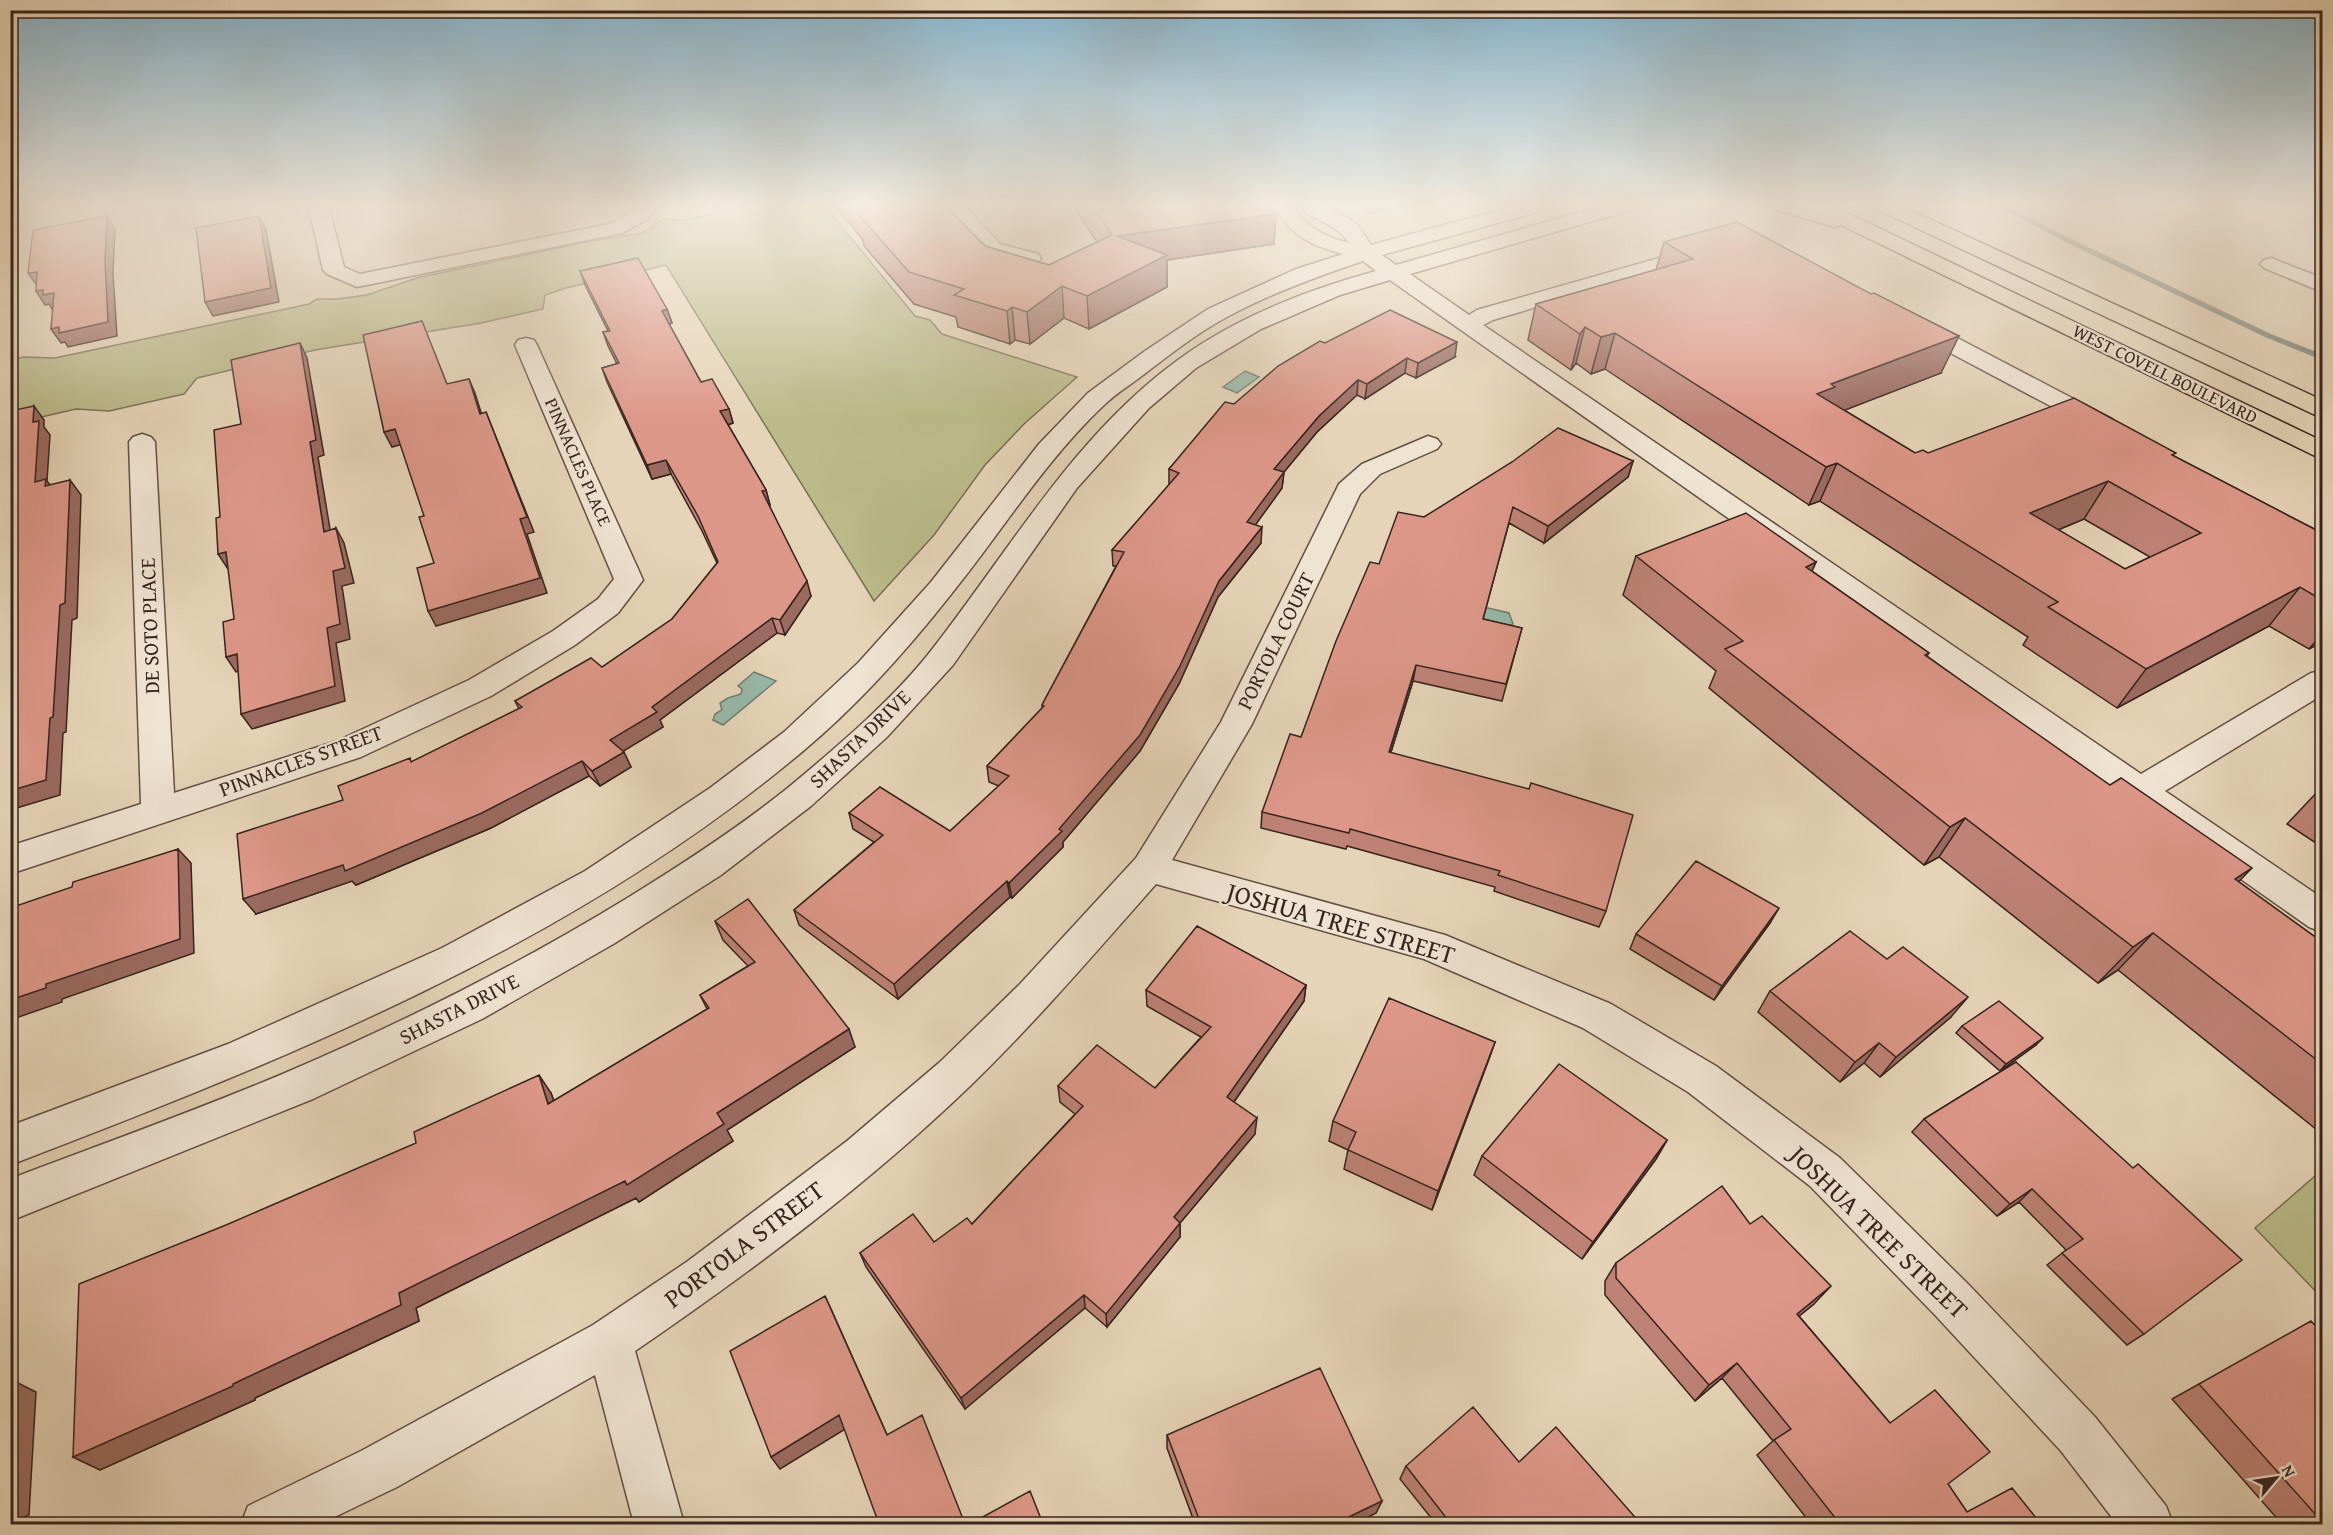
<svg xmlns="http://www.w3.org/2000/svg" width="2333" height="1535" viewBox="0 0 2333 1535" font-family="'Gentium Book Plus',serif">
  <rect width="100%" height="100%" fill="#e6d4b8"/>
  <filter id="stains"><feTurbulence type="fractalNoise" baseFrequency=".00333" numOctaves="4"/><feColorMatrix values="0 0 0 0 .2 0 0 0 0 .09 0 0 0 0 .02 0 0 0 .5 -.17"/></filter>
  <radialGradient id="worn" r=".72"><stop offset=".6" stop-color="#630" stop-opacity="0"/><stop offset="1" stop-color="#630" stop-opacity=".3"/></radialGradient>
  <path fill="#bbbb8a" stroke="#797054" stroke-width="1.5" d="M756 204H823L915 316 930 320 942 334 1077 377 1024 424 985 465 934 535 874 601 666 265 566 288 545 295 543 309 481 323 315 350 197 378 184 394 109 411 76 409 11 424V361L23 357 55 358 309 304 317 299H337L367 295 417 278 586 242 642 233 664 219 684 220Z
    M2322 1170V1298L2255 1228Z"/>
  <path fill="#97b9a9" stroke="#717d71" stroke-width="1.5" d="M1245 371 1259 377 1237 393 1223 387Z
    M1471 604 1509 613 1513 624 1506 628 1482 625Z
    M754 672 776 681 723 725 713 720 715 714 722 710 720 703 728 698 741 694 742 689 738 686Z"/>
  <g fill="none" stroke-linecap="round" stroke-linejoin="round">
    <path fill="#717d71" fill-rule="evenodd" d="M1995 204H2005L2069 238 2271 334 2322 354V360L2265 337 2063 241Z"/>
    <g stroke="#635044" stroke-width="3">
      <path id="minor" d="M308 204H328L344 267 360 274 609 224 633 212 634 209 631 204H651L654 209 648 219 622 233 357 287 327 274 323 270Z
        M942 204H963L1000 244 1038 254 1041 258 1038 262 1031 264 986 252Z
        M1274 204 1327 206 1357 224 1371 245 1522 204H1555L1552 208 1382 255 1396 265 1609 204H1641L1638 208 1410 274 1469 315 1477 310 1701 246 1708 248 1711 252 1708 256 1493 320 1483 325 2141 774 2311 673 2322 671V695L2165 791 2322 898V932L2309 927 1390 280 1340 295 1261 329 1196 368 1149 408 1077 488 953 665 887 737 811 806 721 875 615 943 482 1019 313 1099 10 1221V1179C102 1144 195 1111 285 1073 404 1022 520 964 629 897 684 863 738 828 789 787 838 746 895 698 934 647 1011 548 1075 435 1178 360 1236 317 1307 290 1376 271L1363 261C1316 277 1269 294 1225 318 1196 334 1169 355 1143 375 1130 385 1115 394 1103 406 1045 461 1002 531 952 593 908 649 858 705 803 751 572 945 290 1058 10 1165V1126L228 1044 442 948 585 871 710 788 784 732 858 663 931 582 1039 444 1088 393 1145 351 1208 309 1296 269 1343 254C1312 246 1287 234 1274 204ZM1295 207C1314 219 1336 223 1349 243 1328 237 1305 229 1295 207Z
        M2126 204H2149C2144 212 2136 212 2128 210Z
        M2271 258 2322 278V292L2264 268 2260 264 2264 260Z
        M1915 318 1923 320 2112 419 2115 424 2112 429 2103 431 2094 429 1907 330 1904 325 1907 320Z
        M526 338 534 340 537 345 643 580 618 613 575 645 491 696 361 757 10 874V846L141 804 129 442 133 437 142 434 151 437 155 442 174 793 337 741 469 680 553 631 598 599 614 579 515 345 518 340Z
        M1428 436 1437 439 1441 444 1437 449 1380 474 1360 494 1252 724 1172 860 1445 935 1611 1004 1716 1066 1840 1158 1968 1284 2095 1417 2166 1506 2173 1524H2117L2061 1451 1936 1316 1810 1186 1688 1092 1583 1028 1424 959 1156 884C1095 953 1035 1023 969 1087 867 1185 752 1271 635 1351L684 1524H634L595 1375 397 1487 320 1524H241L248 1506 361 1451 593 1325 688 1261 847 1141 940 1062 1020 984 1136 858 1221 722 1339 484 1362 464Z"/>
    </g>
    <g stroke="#37241d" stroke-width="3">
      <path id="major" d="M1768 204H1829L2322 441V458L2313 455 1841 225 1834 227 1771 208Z
        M1871 204H1897L2322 400V416L2313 414 1874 208Z"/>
    </g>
    <use href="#minor" fill="#efe3d1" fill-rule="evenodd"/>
    <use href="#major" fill="#e6d4b8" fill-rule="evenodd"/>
  </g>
  <path fill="#be8276" stroke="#37241d" stroke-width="1.5" fill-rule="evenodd" d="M834 204H944L985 246 1049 265 1097 242 1072 204H1268L1274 244 1167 260V287L1089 329 1064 318 1030 344 1015 340 1010 344 958 327 956 317 914 304 864 246 863 240Z
    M1357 204H1413L1371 214Z
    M1664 242 1941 373 1844 410 1915 453 2174 456 2322 533V642L2309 649 2269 626 2117 708 2023 645 2028 637 1820 501 1809 505 1605 369 1591 374 1576 363 1571 370 1528 340 1536 304 1656 270ZM2084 519 2150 557 2125 569 2058 530Z
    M580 271 667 309 672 323 669 324 701 382 729 409 733 423 728 425 766 490 770 505H769L811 596 785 635 777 633 660 720 663 727 623 751 631 767 600 786 589 776 491 828 356 885 352 881 256 914 343 800 412 762 519 709 515 701 602 667 672 619 717 563 702 531 671 474 652 479 607 382 602 368 617 364 608 346 603 332 608 331 585 285Z
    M1325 343 1455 357 1416 378 1405 373 1365 399 1357 395 1317 432 1284 472 1282 488 1255 525 1261 543 1218 597 1179 684 1140 751 1063 842V847L1012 898 1010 897 898 999 799 925 794 910 874 842 853 829 849 813 950 831 999 786 989 782 987 766 1042 708V705L1116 566H1113L1112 550 1169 485V469L1234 404Z
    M1633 461 1628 477 1544 543 1509 523 1483 619 1522 628 1502 701 1413 681 1391 752 1606 911 1599 927 1494 891 1495 887 1347 846 1346 849 1261 828 1262 812 1301 737 1379 564 1424 517Z
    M1636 556 1816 562 1812 571 1929 653 1927 656 2322 942V1134L2118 970 2098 983 1939 857 1924 865 1709 688 1716 671 1623 595Z
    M2322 787V847L2287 824Z
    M715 921 855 1047 727 1130 733 1141 639 1202 636 1198 416 1308 419 1321 255 1398V1400L100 1470 73 1457 551 1093 554 1101 707 1009 700 995 748 966 723 940Z
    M1770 923 1714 1000 1630 949 1636 934Z
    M1887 959 1951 1017 1880 1077 1864 1063 1840 1082 1758 1012 1770 991Z
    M1306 985 1304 1001 1234 1102 1255 1134 1180 1223V1237L1107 1327 1085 1308 965 1409 866 1267 860 1253 934 1242 972 1224 1075 1114 1060 1102 1058 1086 1155 1088 1201 1037 1147 1006 1146 990Z
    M1962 1026 2036 1045 2000 1071 1956 1033Z
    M1495 1042 1432 1210 1344 1169 1348 1150 1329 1141 1333 1121Z
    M2016 1062 2144 1334 2127 1345 2047 1265 2066 1250 2019 1202 1997 1216 1912 1132 1924 1119Z
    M1667 1140 1656 1159 1582 1259 1474 1175 1482 1156Z
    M1750 1224 1814 1304 1799 1316 1890 1423 1948 1484 1967 1512 2041 1524H1811L1757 1455 1773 1441 1722 1378 1695 1401 1605 1295V1281L1616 1263Z
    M2322 1333V1524H2282L2172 1399 2199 1384Z
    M1167 1435 1382 1501 1376 1513 1354 1524H1195L1167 1448Z
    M1519 1462 1641 1524H1436L1400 1479 1406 1466Z"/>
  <path fill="#9b6a60" stroke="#37241d" stroke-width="1.5" d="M1372 204H1413L1371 214Z
    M1276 214 1274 244 1167 260V287L1089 329 1087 296 1117 236Z
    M107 216 115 229 113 273 117 336 68 347 65 342 61 343 51 329 105 260Z
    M259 216 266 230 279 302 213 316 205 302Z
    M37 272 38 287 28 273Z
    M1062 286 1064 318 1030 344 1027 312Z
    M43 290 54 293 63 307 52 309 49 304 45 305 36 291Z
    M1012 307 1015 340 1010 344 1007 311Z
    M667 309 672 323 666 325 662 311Z
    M1585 327 1576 363 1571 370 1580 334Z
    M1615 333 1605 369 1591 374 1601 337Z
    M1959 336 1941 373 1822 419 1817 394 1831 384Z
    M1457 342 1455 357 1416 378 1418 363Z
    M300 343 307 358 324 455 318 457 333 547 324 532 310 442Z
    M1407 358 1405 373 1365 399 1367 384Z
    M469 379 475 393 486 428 480 414Z
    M1358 380 1357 395 1317 432 1284 472 1282 488 1246 538 1247 522 1274 469 1319 416Z
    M34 406 44 420V427L50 435 47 481 57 494 35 482 33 422Z
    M729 409 733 423 724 426 720 411Z
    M486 412 534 532 527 534 547 593 436 626 428 611 520 519Z
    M395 429 403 444 392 447 384 432Z
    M666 460 671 474 652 479 647 465Z
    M1633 461 1628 477 1544 543 1548 526Z
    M1837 463 1820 501 1809 505 1826 467Z
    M70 480 81 495 77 618 72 620 66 732 63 733 60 795 10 810V791L50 718Z
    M2108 481 2084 519 2007 551 2030 513Z
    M766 490 770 505 766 506 762 491Z
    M1262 527 1261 543 1218 597 1179 684 1140 751 1063 842V847L1012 898 1009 883 1219 581Z
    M336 528 344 543 354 583 342 586 350 639 336 643 345 701 252 729 241 714 327 628 333 571Z
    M226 552 228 569 218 554Z
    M1816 562 1798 601 1806 567Z
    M807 581 811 596 785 635 780 620Z
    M2300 587 2269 626 2117 708 2146 669Z
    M772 618 777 633 660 720 663 727 617 755 610 740 652 707Z
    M2322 634V642L2309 649Z
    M237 654 247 669 236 672 226 657Z
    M1416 665 1413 681 1386 768 1389 752Z
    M624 752 631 767 600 786 592 771Z
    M582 761 589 776 491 828 356 885 352 881 256 914 243 899Z
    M1965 818 1939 857 1924 865 1950 827Z
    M178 849 191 863 194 953 62 999V1002L10 1020V1000Z
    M2252 868 2215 906 2235 879Z
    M1007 881 1010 897 898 999 894 984Z
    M1779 908 1770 923 1714 1000 1722 986Z
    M2153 933 2118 970 2098 983 2133 947Z
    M1306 985 1304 1001 1226 1113 1227 1097Z
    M1968 997 1951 1017 1880 1077 1896 1057Z
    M849 1029 855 1047 727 1130 733 1141 639 1202 636 1198 416 1308 419 1321 255 1398V1400L100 1470 73 1457 233 1384 399 1293 717 1113Z
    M2043 1038 2036 1045 2000 1071 2006 1064Z
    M1495 1042 1488 1062 1432 1210 1438 1191Z
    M1879 1043 1864 1063 1840 1082 1855 1062Z
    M539 1075 551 1093 561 1122 548 1104Z
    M1257 1118 1255 1134 1180 1223V1237L1107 1327 1106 1314 1174 1217Z
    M1667 1140 1656 1159 1582 1259 1593 1242Z
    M2032 1189 2019 1202 1997 1216 2010 1204Z
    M1831 1286 1814 1304 1781 1331 1797 1314Z
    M1084 1295 1085 1308 965 1409 961 1398Z
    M825 1296 832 1311 893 1448 887 1435Z
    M1737 1363 1722 1378 1695 1401 1709 1385Z
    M16 1382 36 1392 29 1515 10 1523V1456Z
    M839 1415 847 1428 780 1469 771 1457Z
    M1382 1501 1376 1513 1354 1524H1334Z"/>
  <path fill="#dd9789" stroke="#37241d" stroke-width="1.5" fill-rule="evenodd" d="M854 204H944L985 246 1049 265 1112 235 1091 204H1268L1276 214 1117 236 1167 255 1087 296 1062 286 1027 312 1012 307 1007 311 954 295 964 289 909 272 859 215 863 214Z
    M107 216 105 260 108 322 59 333V327L51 329 54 293 43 295V290L36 291 37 272 28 273 33 230Z
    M259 216 271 288 205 302 196 228Z
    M1737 222 1871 294 1874 293 1959 336 1831 384 1835 387 1817 394 1915 453 1923 450 1928 453 2074 398 2176 453 2172 455 2322 533V600L2300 587 2146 669 2048 607 2058 602 1837 463 1826 467 1615 333 1601 337 1585 327 1580 334 1536 304 1693 259 1664 242ZM2108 481 2201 533 2125 569 2030 513Z
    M638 258 667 309 662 311 701 382 712 379 729 409 720 411 766 490 762 491 807 581 780 620 772 618 652 707 657 712 610 740 624 752 592 771 582 761 482 813 345 871 343 865 243 899 237 834 343 800 338 786 410 758 411 762 522 707 515 701 591 658 602 667 672 619 718 562 698 516 666 460 647 465 602 368 619 363 603 332 610 331 580 271Z
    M1390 310 1457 342 1418 363 1407 358 1367 384 1358 380 1319 416 1274 469 1284 472 1247 522 1262 527 1219 581 1179 668 1140 735 1059 829 1062 831 1009 883 1007 881 894 984 794 910 883 835 849 813 880 787 950 831 1009 776 987 766 1044 706 1042 705 1124 552 1112 550 1179 473 1169 469 1225 402 1234 404 1278 366 1320 341 1325 343Z
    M422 321 447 384 469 379 480 414 486 412 527 517 520 519 540 578 428 611 417 568 434 563 419 517 424 516 395 429 384 432 363 335Z
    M300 343 316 440 310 442 324 532 336 528 345 568 333 571 340 624 327 628 335 686 241 714 237 654 226 657 223 622 234 619 226 552 218 554 216 518 220 517 214 430 241 424 231 360Z
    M34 406 33 422 39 421 35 482 46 479 45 486 70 480 65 603 60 605 53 717 50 718 46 780 10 791V411Z
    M1558 428 1633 461 1548 526 1513 507 1483 619 1522 628 1506 684 1416 665 1389 752 1529 789 1531 783 1633 815 1606 911 1498 875 1500 871 1350 829 1349 833 1262 812 1290 734 1301 737 1336 641 1370 562 1379 564 1398 512 1424 517 1512 462Z
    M1746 513 1816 562 1806 567 1929 653 1925 655 2110 785 2121 778 2252 868 2235 879 2322 942V1064L2153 933 2133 947 1965 818 1950 827 1725 649 1743 641 1636 556Z
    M178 849 180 939 46 984V988L10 1000V908L72 887 73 882Z
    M1696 861 1779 908 1722 986 1636 934Z
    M748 899 849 1029 717 1113 724 1124 627 1185 625 1181 399 1293 401 1305 233 1384V1386L73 1457 79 1284 226 1225 416 1143 414 1132 539 1075 548 1104 709 1008 700 995 755 962 715 921Z
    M1197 926 1306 985 1227 1097 1257 1118 1174 1217 1180 1223 1106 1314 1084 1295 961 1398 860 1253 913 1214 934 1242 967 1218 972 1224 1083 1106 1058 1086 1097 1045 1155 1088 1211 1027 1146 990Z
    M1850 931 1887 959 1903 947 1968 997 1896 1057 1879 1043 1855 1062 1770 991Z
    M1389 998 1495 1042 1438 1191 1348 1150 1356 1132 1333 1121Z
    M1999 1001 2043 1038 2006 1064 1962 1026Z
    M2016 1062 2133 1168 2138 1164 2242 1260 2144 1334 2062 1253 2083 1239 2032 1189 2010 1204 1924 1119Z
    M1559 1064 1667 1140 1593 1242 1482 1156Z
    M1722 1186 1750 1224 1762 1216 1831 1286 1797 1314 1890 1423 1935 1390 1990 1452 1948 1484 1967 1512 2012 1488 2041 1524H1840L1774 1440 1791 1429 1737 1363 1709 1385 1616 1278V1263Z
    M825 1296 887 1435 922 1415 965 1524H879L839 1415 771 1457 730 1351Z
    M2311 1321 2322 1333V1518L2318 1513 2316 1515 2199 1384Z
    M1320 1368 1382 1501 1334 1524H1201L1167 1435Z
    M16 1382 10 1456V1384Z
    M1473 1407 1519 1462 1556 1427 1641 1524H1451L1406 1466Z
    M1030 1491 1043 1524H970Z"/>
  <linearGradient id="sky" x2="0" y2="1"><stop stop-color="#87b6cf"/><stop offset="0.49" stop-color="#f4ecdf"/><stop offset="1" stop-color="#f4ecdf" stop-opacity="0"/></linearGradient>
  <rect width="2333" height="419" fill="url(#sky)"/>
  <g text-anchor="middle" stroke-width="4.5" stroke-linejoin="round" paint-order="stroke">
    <g font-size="18" fill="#37241d" stroke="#efe3d1">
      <text transform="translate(2165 374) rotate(26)" y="6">WEST COVELL BOULEVARD</text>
      <text transform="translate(578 462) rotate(66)" y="6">PINNACLES PLACE</text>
    </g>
    <g font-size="21" fill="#37241d" stroke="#efe3d1">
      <text transform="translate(150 626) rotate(-92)" y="7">DE SOTO PLACE</text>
      <text transform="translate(1276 641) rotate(-64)" y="7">PORTOLA COURT</text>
      <text transform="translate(860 739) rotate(-44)" y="7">SHASTA DRIVE</text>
      <text transform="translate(301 761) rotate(-20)" y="7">PINNACLES STREET</text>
      <text transform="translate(459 1009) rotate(-27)" y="7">SHASTA DRIVE</text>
    </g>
    <g font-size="26" fill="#37241d" stroke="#efe3d1">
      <text transform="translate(1341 923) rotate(16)" y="9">JOSHUA TREE STREET</text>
      <text transform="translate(1879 1232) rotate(44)" y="9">JOSHUA TREE STREET</text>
      <text transform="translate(744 1244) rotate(-37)" y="9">PORTOLA STREET</text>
    </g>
  </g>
  <rect width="2333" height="1535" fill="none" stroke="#e6d4b8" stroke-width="36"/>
  <rect x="12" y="12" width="2309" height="1511" fill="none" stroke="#37241d" stroke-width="3"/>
  <rect x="18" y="18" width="2297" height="1499" fill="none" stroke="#37241d" stroke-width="1.5"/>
  <g transform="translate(2276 1478) rotate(61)" stroke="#efe3d1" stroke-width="4.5" paint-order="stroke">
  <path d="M0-4.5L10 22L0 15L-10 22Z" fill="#37241d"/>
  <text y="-9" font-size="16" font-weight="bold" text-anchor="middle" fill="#37241d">N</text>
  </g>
  <rect width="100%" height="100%" filter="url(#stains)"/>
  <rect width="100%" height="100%" fill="url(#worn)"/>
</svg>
